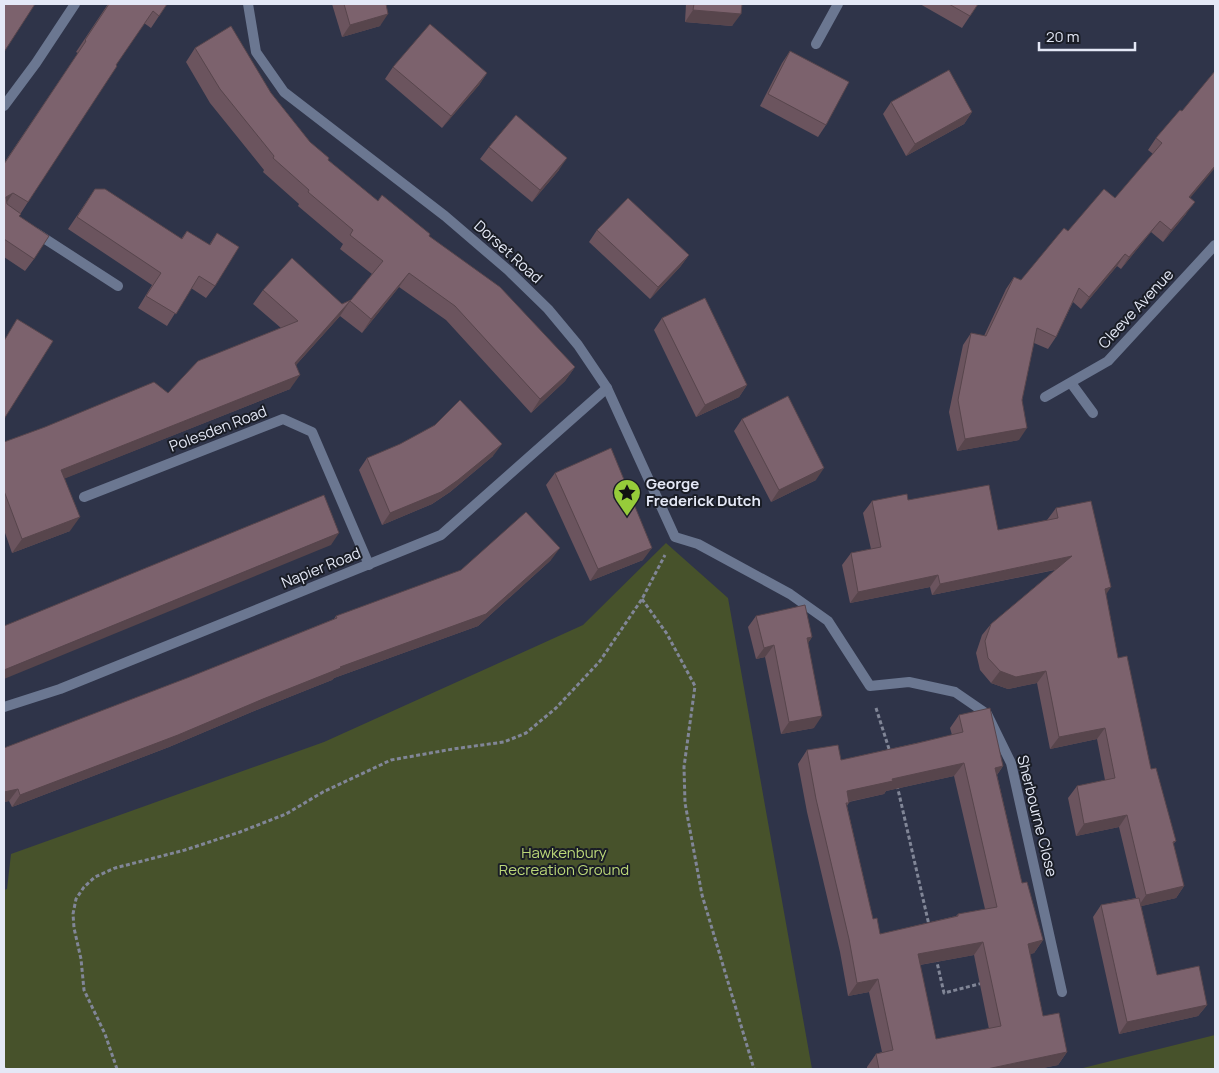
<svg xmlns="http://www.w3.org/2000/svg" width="1219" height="1073" viewBox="0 0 1219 1073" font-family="Manrope,sans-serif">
  <rect width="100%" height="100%" fill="#2f3449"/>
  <g fill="#47522b">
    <path d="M666,543L728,598L812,1069H4V890L7,889L11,854L324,742L583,625Z"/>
    <path d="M1215,1035V1069H1079Z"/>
  </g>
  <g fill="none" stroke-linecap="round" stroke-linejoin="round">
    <g stroke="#818697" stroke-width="3" stroke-dasharray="4 2.5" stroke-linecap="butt">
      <path d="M642,599L667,634L695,686L684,767L685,803L702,895L754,1069"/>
      <path d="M876,708L890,752"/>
      <path d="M897,785L929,925"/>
      <path d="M936,958L944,993L983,983"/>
      <path d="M4,1069H6"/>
      <path d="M117,1069L105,1034L84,990L81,959L74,928L73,914L76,899L84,887L95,877L115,868L185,850L240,832L286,814L323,792L391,760L453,749L504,742L526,733L556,708L600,661L642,599L665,555"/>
    </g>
    <g stroke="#6b7791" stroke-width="10">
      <path d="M36,233L118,286"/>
      <path d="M1071,383L1093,413"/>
    </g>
    <g stroke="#6b7791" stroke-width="10">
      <path d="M248,4L256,52L284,92L445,216L508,270L548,309L578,345L607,388L675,537L698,544L790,594L828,621L870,686L909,682L955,692L987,714L1011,763L1062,992"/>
      <path d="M816,44L838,4"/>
      <path d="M4,106L36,63L75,4"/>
      <path d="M1045,397L1108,361L1215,245"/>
      <path d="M84,497L283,419L312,432L369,565"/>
      <path d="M4,707L60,689L441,535L607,388"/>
    </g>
  </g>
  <g fill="#6b545e" fill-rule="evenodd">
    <path d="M108,4H167L151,28L144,23L116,65L19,216L34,259L25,271L4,257V163L78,53L76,52Z"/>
    <path d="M332,4H386L380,26L342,37Z"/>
    <path d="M686,4H742L732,26L685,22Z"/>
    <path d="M920,4H978L962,28Z"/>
    <path d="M195,48L271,93L310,142L328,160L378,201L429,236L575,367L565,381L531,413L446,320L399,287L362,333L340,316L296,365L290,389L65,478L70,531L12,553L4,530V442L168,393L281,328L253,304L263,290L342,304L351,300L372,274L340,249L343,244L298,206L299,204L263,172L264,170L210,103L186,62Z"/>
    <path d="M790,51L826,125L818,137L760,106L782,63Z"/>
    <path d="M393,67L487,73L479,85L442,128L385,79Z"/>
    <path d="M891,102L972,112L964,124L906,156L883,114Z"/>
    <path d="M1180,110L1190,198L1186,214L1163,242L1151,232L1121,269L1117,266L1081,309L1073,302L1056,337L1048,349L1034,343L1022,400L1019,440L957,451L949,412L963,345L971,333L984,336L1006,289L1014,277L1021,280L1068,231L1115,198L1153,154L1148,150L1156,138Z"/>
    <path d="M489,147L559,170L532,202L480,159Z"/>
    <path d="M95,189L181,239L187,231L209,245L217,233L215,286L206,298L191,288L167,326L138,308L152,285L68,229Z"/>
    <path d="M597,230L689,255L680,267L650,299L589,242Z"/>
    <path d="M662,318L747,385L739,397L696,417L654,330Z"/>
    <path d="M742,419L816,480L771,502L734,431Z"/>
    <path d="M493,456L450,492L432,504L382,525L359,470L367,458Z"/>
    <path d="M555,473L643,560L590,581L546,485Z"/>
    <path d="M908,500L998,530L1047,520L1056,508L1106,594L1118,658L1151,769L1176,841L1173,844L1184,886L1176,898L1141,906L1157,975L1207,1005L1198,1016L1119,1034L1093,917L1101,905L1136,898L1119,827L1076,836L1068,798L1077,786L1105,780L1097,739L1050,749L1037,683L1008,689L991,683L980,670L976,653L982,635L991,624L1055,570L932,595L930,587L850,603L842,565L851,553L871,549L863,513L872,501Z"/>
    <path d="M551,560L478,626L334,678L332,680L254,711L169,747L12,807L9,801L4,802V748L187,678L334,619L336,616Z"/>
    <path d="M756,616L812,637L808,643L814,728L781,734L765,657L756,659L748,627Z"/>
    <path d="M959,715L1003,766L997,775L1022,883L1043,940L1034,953L1030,954L1043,1016L1067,1052L1058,1065L1038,1069H867V1067L876,1054L882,1052L869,992L848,996L840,952L807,812L798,764L807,750L841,760L952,735L950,728ZM954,776L985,909L958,914L956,916L880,934L873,919L847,806L849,802L884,794L886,791ZM974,955L989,1029L936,1039L920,965Z"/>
  </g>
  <g fill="#57454c">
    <path d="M693,10L741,14L732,26L685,22Z"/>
    <path d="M388,14L380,26L342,37L350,25Z"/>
    <path d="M487,73L479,85L442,128L451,116Z"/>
    <path d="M972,112L964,124L906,156L915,144Z"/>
    <path d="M567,158L559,170L532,202L540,190Z"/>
    <path d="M1215,166V168L1181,209L1189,197Z"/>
    <path d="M13,193L5,205L6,197Z"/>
    <path d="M1195,202L1186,214L1163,242L1171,230Z"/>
    <path d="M1160,221L1151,232L1121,269L1129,257Z"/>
    <path d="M1125,254L1117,266L1081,309L1089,297Z"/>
    <path d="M689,255L680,267L650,299L658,287Z"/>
    <path d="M409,273L399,287L362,333L371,319Z"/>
    <path d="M350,301L340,316L285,377L295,363Z"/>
    <path d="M575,367L565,381L531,413L540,399Z"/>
    <path d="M300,375L290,389L51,484L61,470Z"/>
    <path d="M747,385L739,397L696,417L705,405Z"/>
    <path d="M1027,428L1019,440L957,451L965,439Z"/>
    <path d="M502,444L493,456L450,492L432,504L382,525L390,513Z"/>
    <path d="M824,468L816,480L771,502L779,490Z"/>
    <path d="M80,517L70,531L12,553L22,539Z"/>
    <path d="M339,533L331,545L4,679V670Z"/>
    <path d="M560,548L551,560L478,626L334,678L332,680L254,711L169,747L12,807L20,795L340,667Z"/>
    <path d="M652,548L643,560L590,581L598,569Z"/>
    <path d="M1072,556L1063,568L932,595L940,584Z"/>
    <path d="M938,575L930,587L850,603L858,592Z"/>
    <path d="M1111,587L1103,599L1105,589Z"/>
    <path d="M812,637L804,649L807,638Z"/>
    <path d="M774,645L765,657L756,659L764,648Z"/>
    <path d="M1000,671H1046L1037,683L1008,689L991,683Z"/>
    <path d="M822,716L814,728L781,734L789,722Z"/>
    <path d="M1105,728L1097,739L1050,749L1059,737Z"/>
    <path d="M964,763L954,776L886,791L884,794L838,804L847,791L892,779Z"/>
    <path d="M1003,766L994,779L995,768Z"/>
    <path d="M18,789L9,801L4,802V792Z"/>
    <path d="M1127,815L1119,827L1076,836L1084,824Z"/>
    <path d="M1184,886L1176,898L1138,907L1146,895Z"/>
    <path d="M1043,940L1034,953L1019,957L1028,944Z"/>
    <path d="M983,942L974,955L908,967L918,954Z"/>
    <path d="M878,979L869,992L848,996L857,983Z"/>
    <path d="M1207,1005L1198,1016L1119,1034L1127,1022Z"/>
    <path d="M1067,1052L1058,1065L1038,1069H987Z"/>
  </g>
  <g fill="#7c626d" stroke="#57454c" fill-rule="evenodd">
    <path d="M4,4H35L4,52Z"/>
    <path d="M109,4H167L159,16L153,11L116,65L117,66L28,202L13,193L6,197L7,204L21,214L19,216L49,236L34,259L4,239V164L86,41L85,40Z"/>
    <path d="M344,4H386L388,14L350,25Z"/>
    <path d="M694,4H742L741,14L693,10Z"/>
    <path d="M949,4H978L970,16Z"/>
    <path d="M430,24L487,73L451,116L393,67Z"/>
    <path d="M231,26L271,93L310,142L329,158L328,160L378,201L382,195L430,234L429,236L500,287L575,367L540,399L455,306L409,273L371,319L350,301L295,363L300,375L61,470L80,517L22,539L4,491V442L45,427L154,382L168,393L198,361L298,321L263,290L292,258L342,304L351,300L383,261L350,235L353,230L308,192L309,190L273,158L274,156L220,89L195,48Z"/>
    <path d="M790,51L849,82L826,125L768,94Z"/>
    <path d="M949,70L972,112L915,144L891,102Z"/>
    <path d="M1215,71V166L1189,197L1195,202L1171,230L1160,221L1129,257L1125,254L1089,297L1079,288L1056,337L1037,328L1022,400L1027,428L965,439L958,400L971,333L986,336L1014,277L1021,280L1064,228L1068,231L1104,189L1115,198L1162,143L1156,138L1180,110L1182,111Z"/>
    <path d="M516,115L567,158L540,190L489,147Z"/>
    <path d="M95,189H105L182,239L187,231L210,245L217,233L239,247L215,286L199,276L176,314L146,296L161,273L77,217Z"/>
    <path d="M628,198L689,255L658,287L597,230Z"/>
    <path d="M705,298L747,385L705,405L662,318Z"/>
    <path d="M17,319L53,341L4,419V341Z"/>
    <path d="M788,396L824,468L779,490L742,419Z"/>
    <path d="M460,400L502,444L458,480L441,492L390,513L367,458L400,444L435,425Z"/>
    <path d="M611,448L652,548L598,569L555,473Z"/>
    <path d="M989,485L998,530L1058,518L1056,508L1091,501L1111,587L1105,589L1118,658L1127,656L1151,769L1156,768L1176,841L1173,842L1184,886L1146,895L1127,815L1084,824L1077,786L1115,778L1105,728L1059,737L1046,671L1016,677L1000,671L988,658L985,641L991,624L1072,556L940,584L938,575L858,592L851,553L881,547L872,501L907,494L908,500Z"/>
    <path d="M324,495L339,533L4,670V626Z"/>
    <path d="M526,512L560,548L486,614L340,667L341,668L263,699L178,735L20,795L18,789L4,792V748L187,678L337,618L336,616L461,570Z"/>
    <path d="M805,605L812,637L807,638L822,716L789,722L774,645L764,648L756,616Z"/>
    <path d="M990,708L1003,766L995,768L1022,883L1027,882L1043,940L1028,944L1043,1016L1059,1013L1067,1052L987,1069H879L876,1054L893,1050L878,979L857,983L849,939L816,799L807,750L838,745L841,760L918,743L963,732L959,715ZM964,763L997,907L958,914V916L880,934L877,918L873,919L846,803H849L847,791L893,781L892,779ZM983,942L1001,1026L936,1039L918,954Z"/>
    <path d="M1139,898L1157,975L1199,966L1207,1005L1127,1022L1101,905Z"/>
  </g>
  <defs>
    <symbol id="sight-pin" viewBox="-11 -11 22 30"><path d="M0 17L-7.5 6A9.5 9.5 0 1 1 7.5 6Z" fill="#96cc3a" stroke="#1a1d26"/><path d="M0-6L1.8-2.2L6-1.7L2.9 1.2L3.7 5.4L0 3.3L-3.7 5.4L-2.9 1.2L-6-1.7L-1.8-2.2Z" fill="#111"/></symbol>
  </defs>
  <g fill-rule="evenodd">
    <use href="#sight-pin" x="611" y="477" width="32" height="43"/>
  </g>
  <g text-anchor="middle" stroke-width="4" stroke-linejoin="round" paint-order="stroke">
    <g font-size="15" fill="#e4e8f6" stroke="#1a1d26">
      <text transform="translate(508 252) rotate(42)" y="5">Dorset Road</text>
      <text transform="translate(1136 309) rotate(-47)" y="5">Cleeve Avenue</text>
      <text transform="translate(218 429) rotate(-21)" y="5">Polesden Road</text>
      <text transform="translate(321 568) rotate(-22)" y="5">Napier Road</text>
      <text transform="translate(1037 816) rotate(76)" y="5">Sherbourne Close</text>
    </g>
    <g font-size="15" font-weight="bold" fill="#e4e8f6" stroke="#1a1d26" text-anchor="start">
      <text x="646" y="489">George<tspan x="646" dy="17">Frederick Dutch</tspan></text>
    </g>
    <g font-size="15" fill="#bbd778" stroke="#1a1d26">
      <text x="564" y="858">Hawkenbury<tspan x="564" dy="17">Recreation Ground</tspan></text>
    </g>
  </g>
  <rect width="1219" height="1073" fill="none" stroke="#e4e8f6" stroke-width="10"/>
  <path d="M1039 42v8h96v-8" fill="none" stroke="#e4e8f6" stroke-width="2.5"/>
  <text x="1046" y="42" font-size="15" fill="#e4e8f6" stroke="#1a1d26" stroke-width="4" paint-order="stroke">20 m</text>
</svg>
